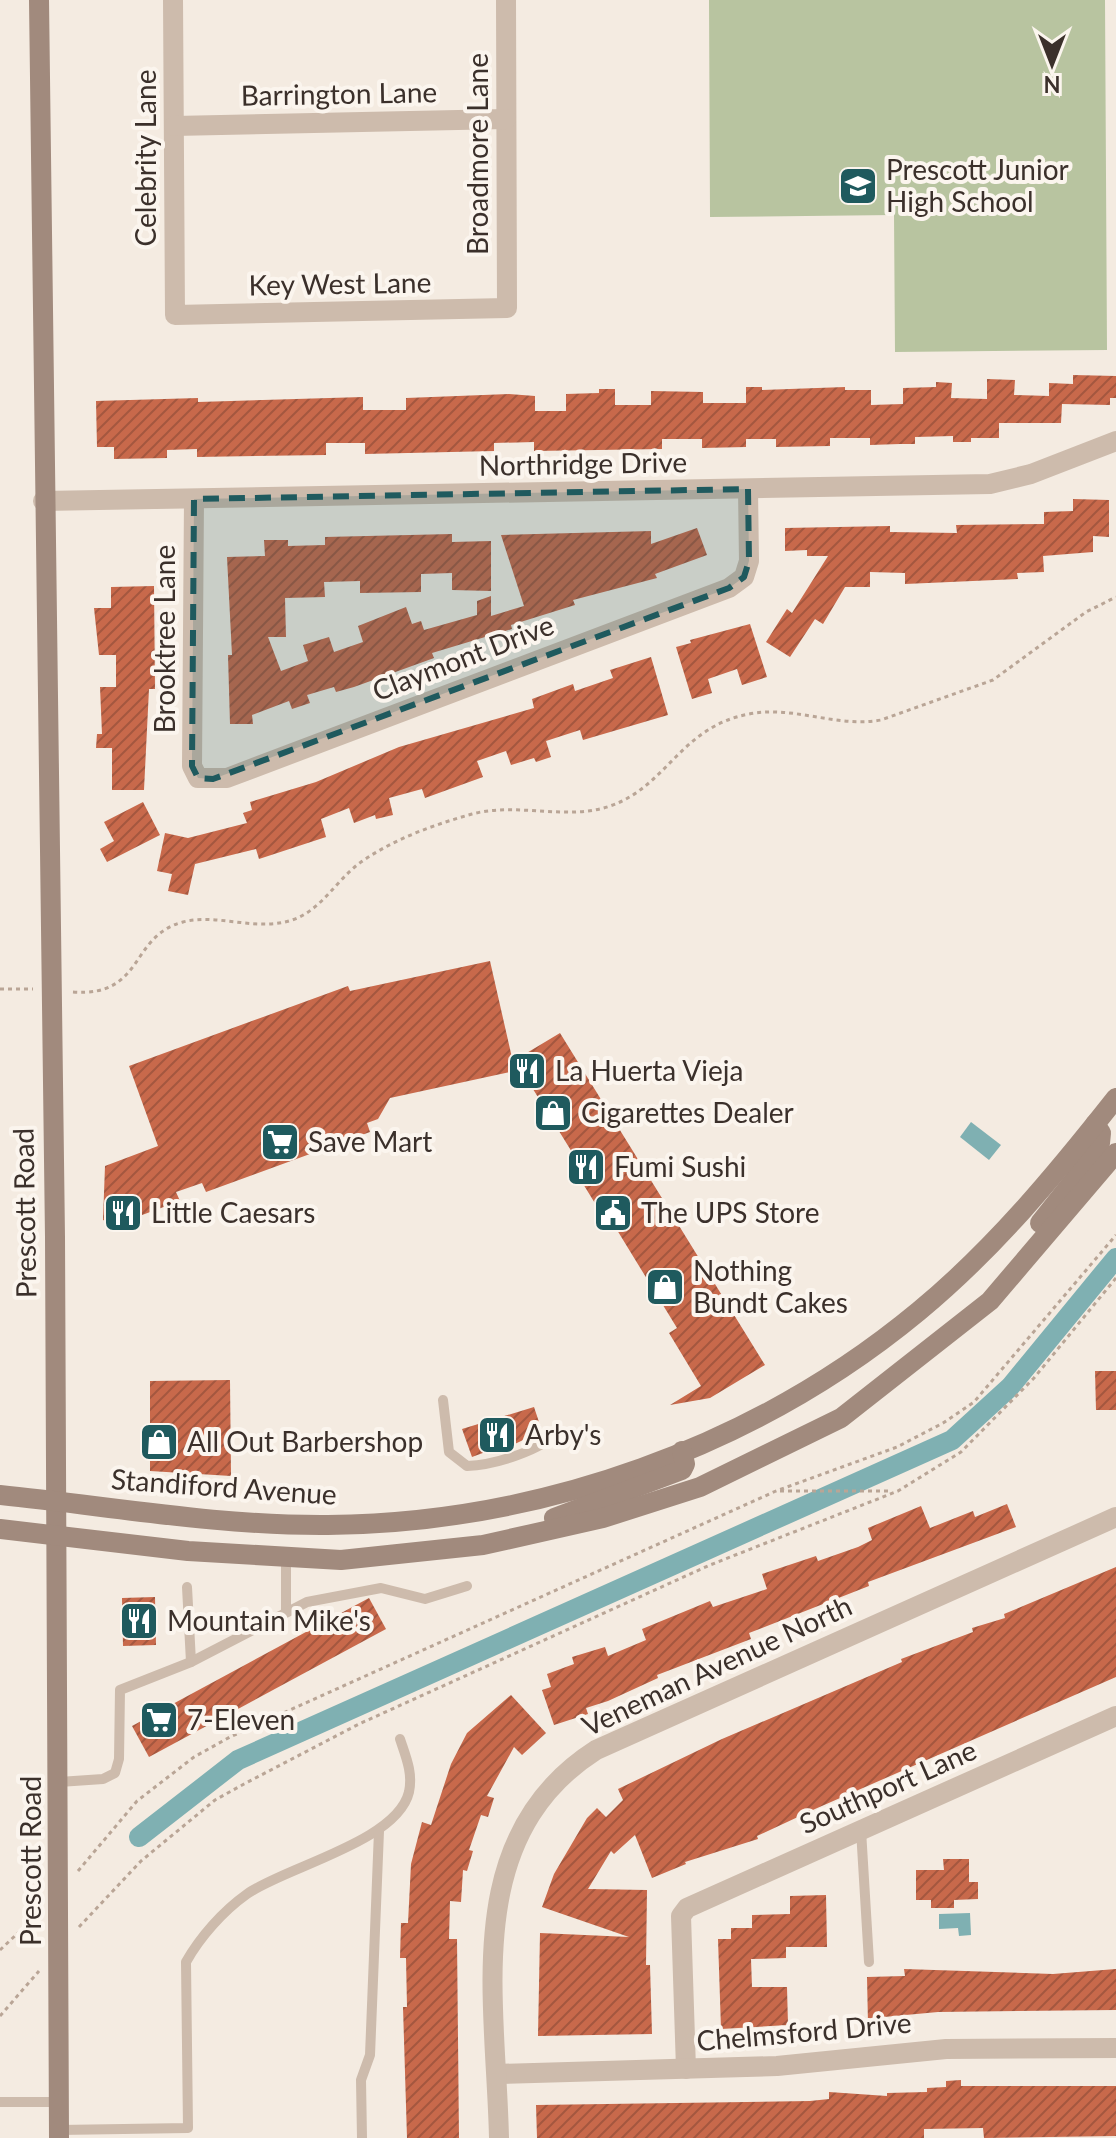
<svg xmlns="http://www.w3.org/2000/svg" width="1116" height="2138" viewBox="0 0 1116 2138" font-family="Lato,sans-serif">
  <defs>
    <pattern id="building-hatch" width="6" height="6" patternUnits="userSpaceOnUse" patternTransform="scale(2)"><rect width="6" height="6" fill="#c8694b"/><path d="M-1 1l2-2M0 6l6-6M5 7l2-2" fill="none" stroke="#a4573f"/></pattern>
  </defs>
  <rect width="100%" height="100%" fill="#f4ebe1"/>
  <path fill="#b8c4a0" d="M709,0H1105L1107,350L895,352L894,215L710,217Z"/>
  <g fill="#7fb0b2">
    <path d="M971,1122L1001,1145L989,1160L960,1137Z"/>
    <path d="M970,1913L971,1935L959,1936L958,1928L939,1929V1914Z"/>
  </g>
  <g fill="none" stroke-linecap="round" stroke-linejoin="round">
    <path stroke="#7fb0b2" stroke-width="20" d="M139,1837L238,1760L952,1440L1010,1387L1116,1258"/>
  </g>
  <g fill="url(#building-hatch)">
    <path d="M1073,375L1116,376V398H1110V405L1062,404L1061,423H999V438H971V442H953V436L915,437V444H900L870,445V438H830V446L776,447V439H746V447L702,448V439H662V449L534,451V442L494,443V451L365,454V443H326V455L197,457V449L167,450V458L114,459V447H97L96,401L198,398V402L363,397V410H406V398L509,394L535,396V411H566V394L599,393V389H615V405H651V391L703,392V403H746V387H762V390L845,387V390H871V405L903,404V388L936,387V382L952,383L951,398L987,399V379L1015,380L1014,395L1049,396V383L1073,384Z"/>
    <path d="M1073,499L1109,500V537L1093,536V552L1043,556L1044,572L1017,573L1018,579L905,584V573L870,572V587H845L823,624L815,619L790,657L766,642L787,609L792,613L828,556H807V550L785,551V528L890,526V532L957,533L956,525L1044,524V512L1073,511Z"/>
    <path d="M697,528L707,555L655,574L657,578L573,600L575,605L511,625L512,629L432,653L434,658L354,687L336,692L334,687L307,695L310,703L292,709L289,701L252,715L253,724H230L228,655H232L227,557L265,556L264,540H288V546L325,545V537L452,534V542L491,541V591L452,590V573L421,574V592L360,593V581L324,582L325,597L285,598L286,637H268L281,671L308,661L303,645L329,637L334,652L363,642L358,626L406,607L412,624L421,621L424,630L477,615V601L491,596V616L524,606L501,535L651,531V544Z"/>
    <path d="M154,586L155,689H149L144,790H112V748H96L97,734H102L100,687H116V655H99L94,608H111V587Z"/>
    <path d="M750,624L767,677L742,685L737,669L708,679L712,693L692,699L676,647L691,643L690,640Z"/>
    <path d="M651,657L668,715L583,740L580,730L546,741L551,757L536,762L534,758L511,765L506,751L477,761L483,777L425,798L422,789L389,798L393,815L376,819L375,815L354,823L349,808L321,819L326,837L259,859L256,849L195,864L188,895L168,891L172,874L157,871L165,833L188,838L247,823L243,813L252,810L250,802L316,782L399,747L534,708L532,699L573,684L575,691L613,678L610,670Z"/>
    <path d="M143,802L160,835L107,862L100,849L114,841L104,822Z"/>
    <path d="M490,961L515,1071L390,1098L378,1119L367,1123L370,1132L206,1192L202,1183L176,1192L180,1201L115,1225L103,1220L105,1166L158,1146L129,1066L348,986L350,991Z"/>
    <path d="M560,1033L765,1365L710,1398L670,1405L701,1386L669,1333L677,1328L617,1230L612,1231L569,1161L575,1157L515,1060Z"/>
    <path d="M1095,1371H1116V1410H1096Z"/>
    <path d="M230,1380L231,1476L150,1471V1381Z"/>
    <path d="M534,1407L542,1431L500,1451L499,1447L472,1457L462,1429Z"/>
    <path d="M1007,1504L1016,1527L868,1582L869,1586L749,1633L751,1639L657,1675L658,1678L608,1701L586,1708L588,1714L554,1725L542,1690L551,1687L547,1674L574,1664L572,1657L605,1647L608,1656L646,1640L642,1629L710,1601L713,1607L767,1589L762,1574L816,1556L818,1561L858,1547L872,1540L868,1528L921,1506L930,1528L973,1511L975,1517Z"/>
    <path d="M1116,1567V1677L815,1809L757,1836L758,1839L685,1862L686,1864L652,1878L635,1835L614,1854L611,1851L588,1889L647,1890L646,1965H650L652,2034L538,2036L540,1933L629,1937L542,1907L554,1874L587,1818L597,1808L606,1817L623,1800L618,1789L722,1739L902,1662L901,1659L973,1632L972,1628L1005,1618L1004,1614Z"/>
    <path d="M155,1597L156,1645L123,1646L122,1598Z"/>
    <path d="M369,1598L386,1629L149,1757L132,1726Z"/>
    <path d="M511,1695L546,1733L522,1755L514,1747L487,1796L494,1798L488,1817L481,1815L469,1850L473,1851L467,1871L463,1870L461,1902L450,1901L449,1939H457L459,2138H407L403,2007H407L406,1958H400L401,1923H408L411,1864L422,1822L431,1825L451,1764L467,1733Z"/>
    <path d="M943,1859H969V1882H978V1899L954,1900V1908H931V1900H916V1870H944Z"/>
    <path d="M826,1895L827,1947H786V1958L751,1959L752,1987H787L788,2025L721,2029L718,1939H731V1928H752V1915L790,1914V1896Z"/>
    <path d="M904,1969L1053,1974L1116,1969V2010L938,2012L884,2017V2024H868L867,1977L905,1976Z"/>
    <path d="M961,2080V2086H1116V2136L984,2138L983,2128L924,2129V2138H537L536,2105L810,2101L829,2099V2092L887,2096V2093L927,2092V2088L946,2087V2081Z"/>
  </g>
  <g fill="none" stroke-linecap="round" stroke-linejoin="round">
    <g stroke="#b9a596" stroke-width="3" stroke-dasharray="4 4" stroke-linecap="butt">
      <path d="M0,989H33"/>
      <path d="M73,992C145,997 129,936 183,922C218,913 256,932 292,920C322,910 336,880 361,862C394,839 433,825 472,814C517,802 567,821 610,806C668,786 680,727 749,714C793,705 836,728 881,720L993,680L1086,612L1116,597"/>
      <path d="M780,1491H892"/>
      <path d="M78,1871L137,1801L194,1757L230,1737L776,1491L897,1447L943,1423L974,1402L1116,1235"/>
      <path d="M79,1927L141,1861L215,1800L244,1784L359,1724L710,1565L898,1491L961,1452L1034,1378L1116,1278"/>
      <path d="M0,1950L38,1914"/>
      <path d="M0,2016L39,1971"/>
    </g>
    <g stroke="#cdbbac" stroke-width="10">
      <path d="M443,1400L449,1452L467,1466C493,1465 542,1451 558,1431"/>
      <path d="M187,1587L191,1662"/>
      <path d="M286,1610V1558"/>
      <path d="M59,1782L103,1779L115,1773L119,1759L120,1690L191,1662L307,1602L381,1588L425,1599L467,1586"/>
      <path d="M861,1830L869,1962"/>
      <path d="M0,2102H59"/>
      <path d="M59,2130L188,2128L186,1962C200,1937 223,1911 247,1894C285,1867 397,1842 409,1792C413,1773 406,1757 400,1739"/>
      <path d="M362,2138L361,2080L370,2055L379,1831"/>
    </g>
    <g stroke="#cdbbac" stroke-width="20">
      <path d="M173,0L175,315L507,308L506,0"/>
      <path d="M174,126L506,119"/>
      <path d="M194,499L192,766L198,778H227L729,588L744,577L749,561L748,489"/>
      <path d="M43,501L990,484L1031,474L1116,441"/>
      <path d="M686,2069L681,1916L687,1908L1116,1716"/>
      <path d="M497,2074L777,2066L946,2049L1116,2048"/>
      <path d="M499,2138C496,1999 460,1837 596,1750L1116,1517"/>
    </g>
    <g stroke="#a18a7d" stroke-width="20">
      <path d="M39,0L55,1237L59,2138"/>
      <path d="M1040,1223L1091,1159L1100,1143L1101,1133L1095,1124"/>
      <path d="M0,1495C109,1506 218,1526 328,1525C540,1523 755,1447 919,1311C994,1249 1056,1174 1116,1098"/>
      <path d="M554,1518L682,1470L685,1464L682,1451"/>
      <path d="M0,1529L188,1551L341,1560L483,1545L603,1518L700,1487L841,1418L990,1301L1116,1153"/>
    </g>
  </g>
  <path fill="#1f5a5e" fill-opacity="0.2" stroke="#1f5a5e" stroke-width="6" stroke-dasharray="16 10" stroke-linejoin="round" d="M748,489L749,561L744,577L729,588L213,779L198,778L192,766L194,499Z"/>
  <defs>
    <symbol id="school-square" viewBox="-11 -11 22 22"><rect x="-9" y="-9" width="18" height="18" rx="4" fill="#1f5a5e" stroke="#fbf5ee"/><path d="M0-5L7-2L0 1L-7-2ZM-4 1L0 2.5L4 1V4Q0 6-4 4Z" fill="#fff"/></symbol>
    <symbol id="restaurant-square" viewBox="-11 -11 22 22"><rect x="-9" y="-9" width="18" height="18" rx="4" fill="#1f5a5e" stroke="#fbf5ee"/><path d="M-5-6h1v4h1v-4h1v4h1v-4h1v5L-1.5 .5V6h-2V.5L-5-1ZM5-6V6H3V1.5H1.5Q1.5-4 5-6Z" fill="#fff"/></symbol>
    <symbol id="shop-square" viewBox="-11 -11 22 22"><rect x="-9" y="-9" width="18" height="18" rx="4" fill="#1f5a5e" stroke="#fbf5ee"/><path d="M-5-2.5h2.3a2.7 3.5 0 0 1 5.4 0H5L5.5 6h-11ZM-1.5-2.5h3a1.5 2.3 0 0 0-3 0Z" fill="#fff"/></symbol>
    <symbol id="supermarket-square" viewBox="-11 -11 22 22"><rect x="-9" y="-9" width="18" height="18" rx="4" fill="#1f5a5e" stroke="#fbf5ee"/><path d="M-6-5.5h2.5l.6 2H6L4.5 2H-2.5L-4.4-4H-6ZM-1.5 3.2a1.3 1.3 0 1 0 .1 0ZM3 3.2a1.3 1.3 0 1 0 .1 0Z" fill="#fff"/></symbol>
    <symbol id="civic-square" viewBox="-11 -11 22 22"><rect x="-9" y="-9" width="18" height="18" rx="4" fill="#1f5a5e" stroke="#fbf5ee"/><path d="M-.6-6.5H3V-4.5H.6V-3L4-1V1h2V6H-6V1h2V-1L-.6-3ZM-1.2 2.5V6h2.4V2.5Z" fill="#fff"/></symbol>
  </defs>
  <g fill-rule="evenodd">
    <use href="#school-square" x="836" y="164" width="44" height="44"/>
    <use href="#restaurant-square" x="505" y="1049" width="44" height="44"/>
    <use href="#shop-square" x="531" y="1091" width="44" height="44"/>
    <use href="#supermarket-square" x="258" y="1120" width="44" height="44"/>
    <use href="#restaurant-square" x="564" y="1145" width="44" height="44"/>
    <use href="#restaurant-square" x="101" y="1191" width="44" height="44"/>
    <use href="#civic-square" x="591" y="1191" width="44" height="44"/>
    <use href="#shop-square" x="643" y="1265" width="44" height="44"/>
    <use href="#restaurant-square" x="475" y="1413" width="44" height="44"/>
    <use href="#shop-square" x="137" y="1420" width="44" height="44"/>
    <use href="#restaurant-square" x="117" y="1599" width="44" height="44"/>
    <use href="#supermarket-square" x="137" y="1698" width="44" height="44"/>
  </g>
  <g text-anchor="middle" stroke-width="8" stroke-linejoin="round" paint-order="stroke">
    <g font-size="28" fill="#3b302b" stroke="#fbf5ee">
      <text transform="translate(339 94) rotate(-1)" y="10">Barrington Lane</text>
      <text transform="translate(478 154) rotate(-90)" y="10">Broadmore Lane</text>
      <text transform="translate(146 158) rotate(-90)" y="10">Celebrity Lane</text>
      <text transform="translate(340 284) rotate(-1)" y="10">Key West Lane</text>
      <text transform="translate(583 464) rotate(-1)" y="10">Northridge Drive</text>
      <text transform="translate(165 639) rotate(-90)" y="10">Brooktree Lane</text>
      <text transform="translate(463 658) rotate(-21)" y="10">Claymont Drive</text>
      <text transform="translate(25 1213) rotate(-91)" y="10">Prescott Road</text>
      <text transform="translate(224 1487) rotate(4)" y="10">Standiford Avenue</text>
      <text transform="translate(717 1666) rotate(-25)" y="10">Veneman Avenue North</text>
      <text transform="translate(888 1787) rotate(-24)" y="10">Southport Lane</text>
      <text transform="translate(31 1861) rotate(-90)" y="10">Prescott Road</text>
      <text transform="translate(804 2032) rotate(-5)" y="10">Chelmsford Drive</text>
    </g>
    <g font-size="28" fill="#3b302b" stroke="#fbf5ee" text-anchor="start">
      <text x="886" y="180">Prescott Junior<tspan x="886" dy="32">High School</tspan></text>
      <text x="555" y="1081">La Huerta Vieja</text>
      <text x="581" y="1123">Cigarettes Dealer</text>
      <text x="308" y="1152">Save Mart</text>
      <text x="614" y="1177">Fumi Sushi</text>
      <text x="151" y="1223">Little Caesars</text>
      <text x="641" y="1223">The UPS Store</text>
      <text x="693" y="1281">Nothing<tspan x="693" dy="32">Bundt Cakes</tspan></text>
      <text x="525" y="1445">Arby's</text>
      <text x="187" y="1452">All Out Barbershop</text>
      <text x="167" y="1631">Mountain Mike's</text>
      <text x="187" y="1730">7-Eleven</text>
    </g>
  </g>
  <g transform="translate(1052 64) rotate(180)" stroke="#fbf5ee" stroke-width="6" paint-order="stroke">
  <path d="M0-6L14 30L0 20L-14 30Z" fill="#3b302b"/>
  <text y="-12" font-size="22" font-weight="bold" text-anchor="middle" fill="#3b302b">N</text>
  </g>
</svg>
